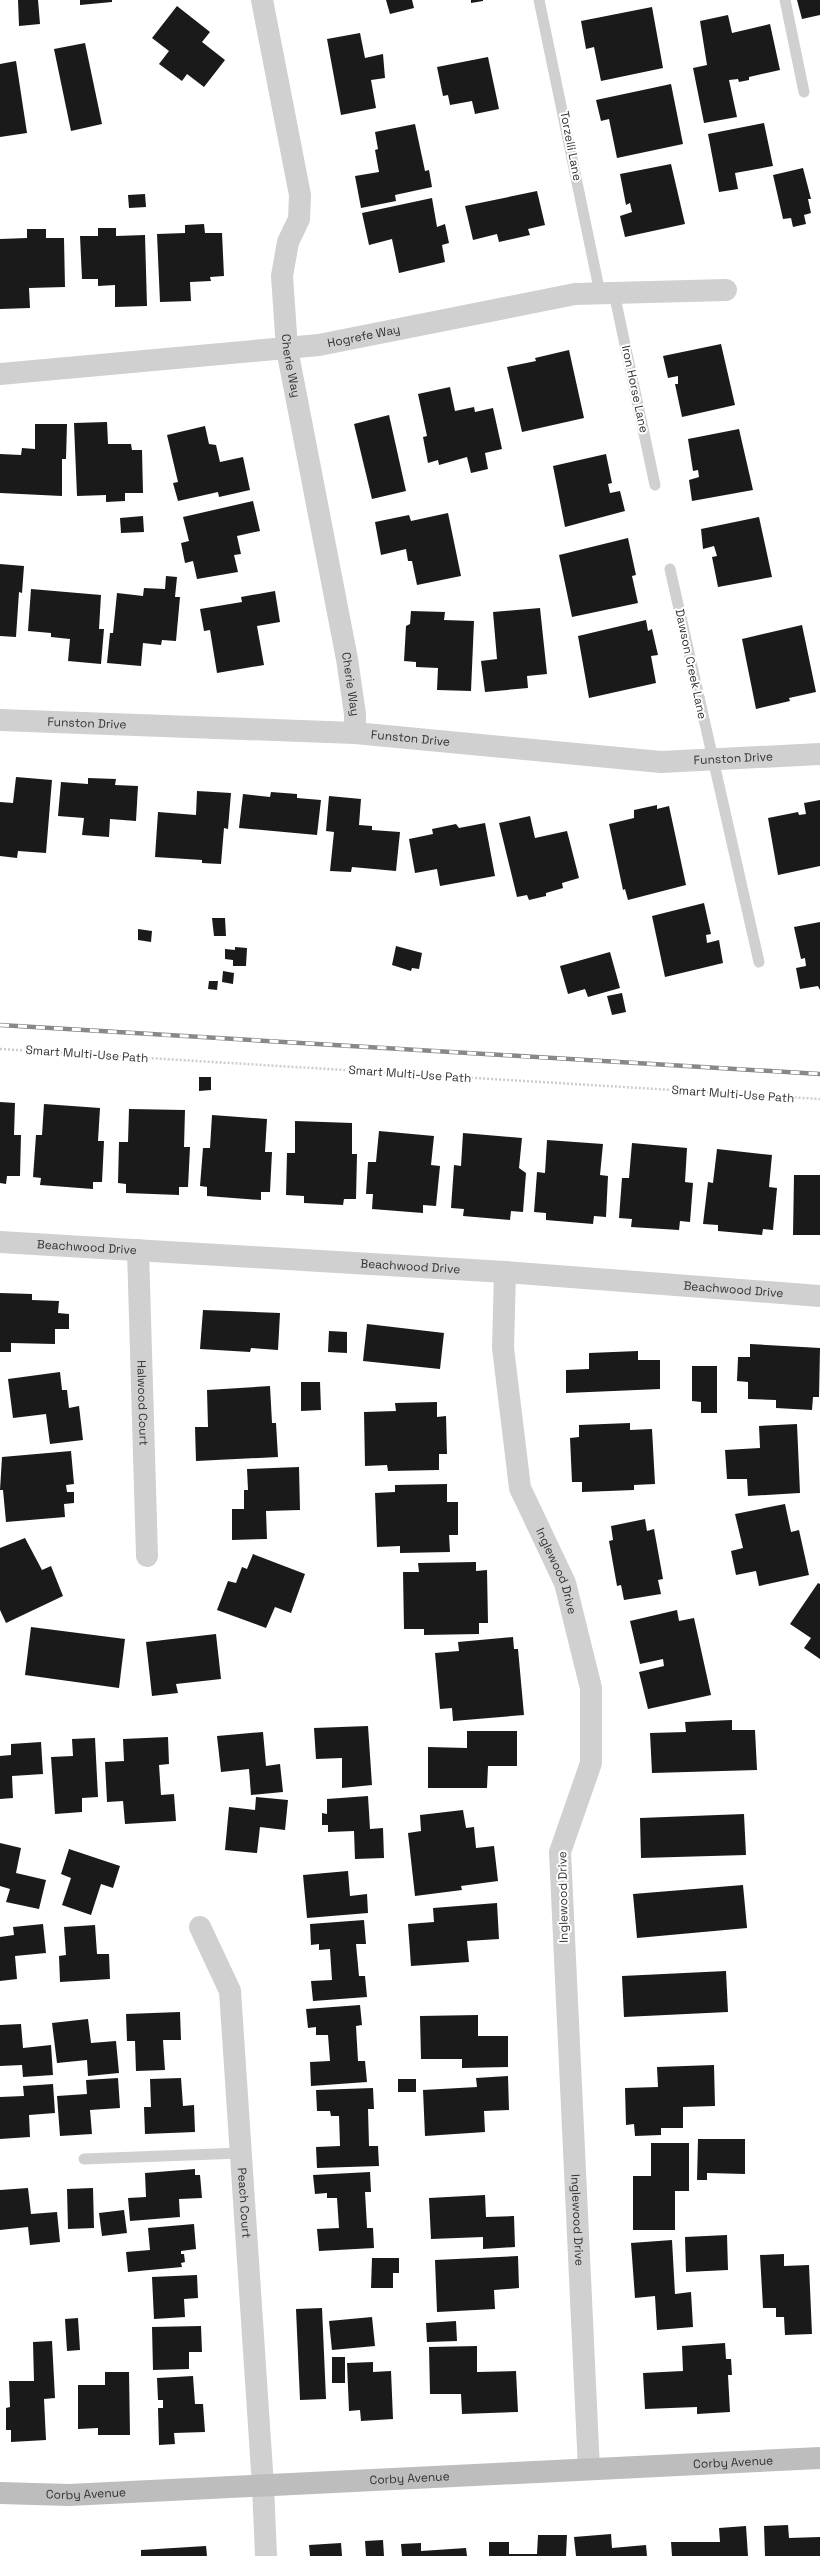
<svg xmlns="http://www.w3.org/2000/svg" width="820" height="2556" viewBox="0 0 820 2556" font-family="'Space Grotesk',sans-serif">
  <rect width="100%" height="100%" fill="#fff"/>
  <g fill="#1a1a1a">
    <path d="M18,0H38L40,24L19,26Z"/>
    <path d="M80,0H112V2L80,5Z"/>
    <path d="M386,0H412L414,8L390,14Z"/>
    <path d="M471,0H483V1L471,3Z"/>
    <path d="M797,0H820V15L802,19Z"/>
    <path d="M177,6L210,32L202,42L225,60L204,87L187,74L182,81L159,64L169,51L152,38Z"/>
    <path d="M652,7L663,68L601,81L594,47L586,49L581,21Z"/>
    <path d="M728,15L732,33L770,24L780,70L749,77V80L739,82L738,79L729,80L737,117L704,123L693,68L707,65L700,21Z"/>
    <path d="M360,33L365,58L383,54L385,78L371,80L376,108L341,115L327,39Z"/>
    <path d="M85,43L102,124L71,131L54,49Z"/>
    <path d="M488,57L499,109L475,114L472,101L450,105L448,95L443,96L437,67Z"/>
    <path d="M16,61L27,133L0,137V64Z"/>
    <path d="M671,84L683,144L617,158L609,119L601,121L596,100Z"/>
    <path d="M764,123L773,166L735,173L738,189L719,192L708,134Z"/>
    <path d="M415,124L425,171L429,170L432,187L395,195L396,201L361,208L355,176L379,172L375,150L378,149L375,132Z"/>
    <path d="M671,164L685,224L625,237L620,216L632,212L630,203L626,205L620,174Z"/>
    <path d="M803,168L811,199H808L811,213L804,215L806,224L793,227L791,218L783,219L773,175Z"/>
    <path d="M537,191L545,225L528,229L530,235L499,242L497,234L473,240L465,206Z"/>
    <path d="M145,194L146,207L129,208L128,195Z"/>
    <path d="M432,198L437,227L445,224L449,243L442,245L445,262L399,273L392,239L369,245L362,213Z"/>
    <path d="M204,224L205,233H222L224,276L210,277L211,281L190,282L191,301L160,302L157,234L185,233V225Z"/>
    <path d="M98,228H116V236L145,235L147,306L115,307V285L98,286V279H82L80,236H98Z"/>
    <path d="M27,229H46V238H64L65,287L29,288L30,308L0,309V239L27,238Z"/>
    <path d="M721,344L735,405L682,417L675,384H678V376L668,378L663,356Z"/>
    <path d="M569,350L584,418L522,432L507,367L536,361L535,358Z"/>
    <path d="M450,387L455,411L474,407L475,412L493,408L502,449L485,453L488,469L471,473L467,457L439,465L438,460L428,463L423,437L427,436L418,394Z"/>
    <path d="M389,415L406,491L372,499L354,424Z"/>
    <path d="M107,422L108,444H131L132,450H142L143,493H125V501L106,502V495L77,496L74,423Z"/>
    <path d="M35,424H67L66,459H62V496L0,493V454L21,455L22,448L35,449Z"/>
    <path d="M205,426L209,444L216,445L220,462L243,457L250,490L219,497L218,492L178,501L173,483L178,482L167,435Z"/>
    <path d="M739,429L753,490L692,501L689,480L699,477L698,470L693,471L688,439Z"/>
    <path d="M606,454L612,483L608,484L610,493L620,491L625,511L565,527L553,466Z"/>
    <path d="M253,501L260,531L237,536L241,554L234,555L238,572L197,579L193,561L185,563L181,543L189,541L183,517Z"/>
    <path d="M448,513L461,576L417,585L412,561H408L406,549L381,555L375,522L409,515L411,521Z"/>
    <path d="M143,516L144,532L121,533L120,518Z"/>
    <path d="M759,517L772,577L718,587L712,557L717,556L714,546L703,549L701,529Z"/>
    <path d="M628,538L636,575L632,576L638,603L572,617L559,555Z"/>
    <path d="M0,564L24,566L22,593L19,592L16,637L0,636Z"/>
    <path d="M166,576L177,577L175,597H180L176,641L162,640L161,645L143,643L141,666L107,663L110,633H113L117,593L143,596L144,588L165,589Z"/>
    <path d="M31,589L101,595L99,629H104L101,664L68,661L70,639L51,637V633L28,631Z"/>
    <path d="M275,591L280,622L257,626L264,665L217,673L210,630L204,631L200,609L242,602L241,597Z"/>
    <path d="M540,608L547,674L527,676L528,688L485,692L481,661L497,659L493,612Z"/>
    <path d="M411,611L445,612L444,620L474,621L471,691L437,690L438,668L416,667V662L404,661L406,626L410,624Z"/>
    <path d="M646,620L648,631L652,629L658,655L651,656L656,683L589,698L578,636Z"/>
    <path d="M802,625L816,692L789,698L790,701L756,709L742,639Z"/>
    <path d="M16,777L52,780L46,853L18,851L17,858L0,856V802L13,803Z"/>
    <path d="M88,778L116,779L115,785L138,786L136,821L110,819L109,837L82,835L84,818L58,816L61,782L88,784Z"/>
    <path d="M197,791L231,793L228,829L224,828L221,864L202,863V860L155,857L158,812L196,815Z"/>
    <path d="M271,792L297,794V798L321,800L317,835L239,828L243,794L270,797Z"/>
    <path d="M329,796L361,799L359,825L372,826V830L400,832L396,871L352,867L351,872L330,871L334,832L326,831Z"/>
    <path d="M820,800V866L778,875L768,818L798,812L799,815L806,814L804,803Z"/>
    <path d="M657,805V809L669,806L686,885L628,900L625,889L623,890L609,824L634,818V810Z"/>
    <path d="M530,816L535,838L567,831L579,878L562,883L563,888L546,893V896L529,900L527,895L517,897L499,823Z"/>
    <path d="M485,823L495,876L440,886L437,869L415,873L409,839L433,834L432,829L456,824L459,828Z"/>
    <path d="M704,903L711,934L706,935L707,943L719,940L723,963L665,977L652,916Z"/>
    <path d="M212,918H225L226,936H214Z"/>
    <path d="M820,922V990L818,986L800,989L796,968L806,966L805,958L801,959L794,927Z"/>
    <path d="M138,929L152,931L151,942L138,940Z"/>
    <path d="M396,946L422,953L419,969L412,968L411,971L392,965Z"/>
    <path d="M235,947L247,948L246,966H233V960L225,959V949L235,950Z"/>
    <path d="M610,952L620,988L588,997L585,989L568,994L560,966Z"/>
    <path d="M223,971L234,973L233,984L222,982Z"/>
    <path d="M209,981H218L217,990L208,989Z"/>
    <path d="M622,993L626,1012L612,1015L607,996Z"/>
    <path d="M199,1077H211V1090L199,1091Z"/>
    <path d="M0,1102L15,1103L14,1135H21L20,1176H7L6,1184L0,1183Z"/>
    <path d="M44,1104L100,1108L98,1141H104L102,1182H93V1189L40,1185L41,1178L33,1177L36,1135H42Z"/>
    <path d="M129,1109L185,1110L184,1147H190L188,1187H179V1195L126,1193V1184L118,1183L119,1142H128Z"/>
    <path d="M212,1115L267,1119L265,1152H272L270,1192H261V1200L207,1196V1187L200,1186L203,1148H210Z"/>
    <path d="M295,1121L352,1123V1154H357L356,1199H344L343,1205L304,1203V1196L286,1195L287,1153H295Z"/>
    <path d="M379,1131L434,1136L431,1165L440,1166L436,1206L423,1205V1213L372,1209L373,1194H366L368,1162H376Z"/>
    <path d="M463,1133L522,1138L519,1168L526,1173L523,1212L511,1211L510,1220L463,1216L464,1209L451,1208L454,1165L461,1166Z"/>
    <path d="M547,1140L603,1144L600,1175L608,1176L606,1217L594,1216L593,1224L546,1220V1213L534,1212L537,1172L545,1173Z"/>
    <path d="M632,1143L687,1148L685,1182L693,1183L690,1222L680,1221L679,1230L631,1227L632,1219L619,1218L622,1178H629Z"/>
    <path d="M717,1149L772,1155L769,1187L777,1188L773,1230L763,1229L762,1235L718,1231V1225L703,1224L708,1182L713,1183Z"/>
    <path d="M794,1175H820V1235H793Z"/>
    <path d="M0,1293L32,1294V1300L59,1301L58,1313L69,1314V1329H55V1344L11,1343V1352H0Z"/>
    <path d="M203,1310L280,1313L278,1350L251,1348L250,1352L200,1349Z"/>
    <path d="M367,1324L444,1333L440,1369L363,1361Z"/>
    <path d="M329,1331L347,1332V1353L328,1352Z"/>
    <path d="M750,1344L820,1348L819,1397H813L812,1410L776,1408V1400L748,1399V1382L737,1381L738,1357H750Z"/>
    <path d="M638,1351V1360H660V1389L566,1393V1370L589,1369V1353Z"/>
    <path d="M692,1366H717V1413H701V1402L692,1401Z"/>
    <path d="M60,1372L62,1390H67L69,1408L79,1406L83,1440L50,1444L46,1414L13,1418L8,1379Z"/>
    <path d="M301,1382H320L321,1410L301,1411Z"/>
    <path d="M270,1386L272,1423H276L278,1457L196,1461L195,1427H208L207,1390Z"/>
    <path d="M437,1402V1417L446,1416L447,1454H439V1470L388,1471L387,1465L365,1466L364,1412L396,1411L395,1403Z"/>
    <path d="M630,1423V1430L652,1429L655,1484L634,1485V1490L582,1492V1482H572L570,1438L579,1437V1425Z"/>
    <path d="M797,1424L800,1493L748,1496L747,1479H727L725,1450L760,1448L759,1426Z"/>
    <path d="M71,1451L74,1484L66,1485L67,1492H74V1503L64,1504L65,1517L6,1522L3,1490H0L2,1457Z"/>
    <path d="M299,1467L300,1510L266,1511L267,1539L232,1540V1509H244V1490H248L247,1469Z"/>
    <path d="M447,1484V1502H458V1535H449L450,1552L400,1553V1546L377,1547L375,1493L395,1492V1485Z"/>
    <path d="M785,1504L791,1532L799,1530L809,1575L759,1586L756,1571L736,1575L731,1551L743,1548L735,1514Z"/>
    <path d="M645,1519L647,1531L654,1529L663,1579L658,1580L661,1594L624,1600L621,1585L617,1586L609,1541L613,1540L611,1526Z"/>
    <path d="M25,1538L42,1570L51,1566L63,1596L6,1623L0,1610V1548Z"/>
    <path d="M253,1554L305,1574L291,1613L275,1607L266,1628L217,1610L228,1581L236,1583L242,1567L247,1569Z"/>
    <path d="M476,1562V1571L487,1570L488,1623H479V1634L424,1635V1629H404L403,1572H419L418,1563Z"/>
    <path d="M818,1583L820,1584V1659L804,1648L811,1638L790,1624Z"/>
    <path d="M677,1610L679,1621L694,1618L711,1695L648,1709L639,1672L664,1666L663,1659L640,1664L630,1621Z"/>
    <path d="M31,1627L125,1639L119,1688L25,1675Z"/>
    <path d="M216,1634L221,1679L176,1684L178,1693L152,1696L146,1642Z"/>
    <path d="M513,1637L514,1649H518L524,1715L453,1721L452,1708L440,1709L435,1653L459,1651L458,1642Z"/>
    <path d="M732,1720V1730H755L757,1770L652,1773L650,1733L686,1732L685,1722Z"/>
    <path d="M368,1726L372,1785L342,1788V1758L316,1759L314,1728Z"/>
    <path d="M467,1731H517V1766H488L487,1788H428V1747L467,1748Z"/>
    <path d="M263,1732L266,1766L280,1764L283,1792L251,1795L249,1769L221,1772L217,1736Z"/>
    <path d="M168,1737L169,1764L159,1765L161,1795L174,1794L176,1821L125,1824L123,1801L107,1802L105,1762L124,1761L123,1739Z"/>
    <path d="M95,1738L98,1797L82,1798V1812L55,1814L51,1757L73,1756L72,1739Z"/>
    <path d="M41,1742L43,1774L12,1776L13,1798L0,1799V1756L11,1755V1744Z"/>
    <path d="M368,1796L370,1829L383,1828L384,1858L355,1859L354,1831L328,1832V1825H322V1813L327,1814V1799Z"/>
    <path d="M256,1797L288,1800L285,1830L260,1827L257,1853L225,1850L229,1807L255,1810Z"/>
    <path d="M463,1810L466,1828L474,1827L476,1848L494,1846L498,1881L461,1886L462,1890L415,1896L408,1833L421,1831L420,1815Z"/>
    <path d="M744,1814L746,1855L641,1858L640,1818Z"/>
    <path d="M0,1843L21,1848L16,1873L46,1880L39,1909L6,1902L10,1889L0,1886Z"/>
    <path d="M69,1849L120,1866L113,1888L101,1884L91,1915L62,1905L71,1878L61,1874Z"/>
    <path d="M348,1871L350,1896L367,1894L368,1913L307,1918L303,1875Z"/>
    <path d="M743,1885L747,1928L637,1938L633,1894Z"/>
    <path d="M497,1903L499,1939L467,1941L469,1962L411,1966L408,1924L434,1922L433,1908Z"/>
    <path d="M364,1920L366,1944H356L359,1976H365L367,1997L313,2001L311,1981L332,1980L330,1949L319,1950V1944L311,1945L310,1924Z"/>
    <path d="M43,1924L46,1953L15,1956L17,1979L0,1981V1937L14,1935L13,1927Z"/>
    <path d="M95,1925L97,1954H109L110,1979L60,1982L59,1956L66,1955L64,1927Z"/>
    <path d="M726,1971L728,2012L624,2017L622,1976Z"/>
    <path d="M360,2005L362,2025L356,2026L358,2061H365L367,2082L311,2086L310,2062L330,2061L328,2035H316V2027L308,2028L306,2009Z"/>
    <path d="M180,2012L181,2040H163L165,2070L136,2071L135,2041H127L126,2014Z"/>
    <path d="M478,2015V2036H508V2067L462,2068V2059H421L420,2016Z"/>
    <path d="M88,2019L91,2043L116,2041L119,2073L88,2076L87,2060L57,2063L52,2023Z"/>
    <path d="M21,2024L23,2048L51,2045L53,2075L23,2077L22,2065L0,2066V2025Z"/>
    <path d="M714,2065L715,2106L683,2107V2128H661V2135L635,2136L634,2124L626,2125L625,2088L658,2087L657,2067Z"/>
    <path d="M508,2076L509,2110L484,2111L485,2132L425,2136L423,2090L477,2087L476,2078Z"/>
    <path d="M118,2078L120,2108L90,2110L92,2134L60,2136L57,2096L87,2094L86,2080Z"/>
    <path d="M181,2078L183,2106L194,2105L195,2132L145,2134L144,2107H151L150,2079Z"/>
    <rect x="398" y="2079" width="18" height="13"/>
    <path d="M53,2084L55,2113L29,2115L30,2137L0,2139V2097L24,2096L23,2086Z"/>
    <path d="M373,2088L374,2109H368L369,2146H378L379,2166L317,2168L316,2147L340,2146L339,2116H331L330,2111H317L316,2090Z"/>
    <path d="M698,2139H745V2174L707,2173V2180H697Z"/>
    <path d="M651,2143H689V2191H675V2230H633V2176H651Z"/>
    <path d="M195,2169V2175H200L202,2198L179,2199L180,2217L130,2221L128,2198L146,2197L145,2173Z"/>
    <path d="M370,2172L371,2192H365L367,2228H373L374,2248L319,2251L317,2229L339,2228L337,2198H327V2193L315,2194L313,2175Z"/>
    <path d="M28,2188L31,2214L57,2212L60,2242L30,2245L28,2227L0,2230V2190Z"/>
    <path d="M93,2188L94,2228L68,2229L67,2189Z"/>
    <path d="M485,2195L486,2217L514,2216L515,2247L483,2249V2237L431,2239L429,2198Z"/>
    <path d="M124,2210L127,2233L102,2236L99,2213Z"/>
    <path d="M194,2224L196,2249L181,2251V2254H184L185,2262L181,2263L182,2267L128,2272L126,2252L150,2250L148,2228Z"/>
    <path d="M727,2235L728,2270L686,2272L685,2237Z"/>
    <path d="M672,2240L675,2294L691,2292L693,2327L657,2330L655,2296L635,2298L631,2243Z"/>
    <path d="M784,2254V2266L809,2265L812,2334L785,2335L784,2317H776V2308H763L760,2255Z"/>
    <path d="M518,2256L519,2288L494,2290L495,2309L437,2312L435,2260Z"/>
    <path d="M372,2258H399V2273H393V2288H371Z"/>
    <path d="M197,2275L198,2298L184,2299L185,2317L154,2319L152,2277Z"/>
    <path d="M322,2308L326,2399L300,2400L296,2309Z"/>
    <path d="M372,2317L375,2346L332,2350L329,2321Z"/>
    <path d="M78,2318L80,2350L67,2351L65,2319Z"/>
    <path d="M456,2321L457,2341L427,2342L426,2323Z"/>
    <path d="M201,2326L202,2352H189V2369L153,2370L152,2327Z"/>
    <path d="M52,2341L55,2398L44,2399L46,2440L11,2442V2430H6V2408L10,2407L9,2381H34L33,2342Z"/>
    <path d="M725,2343L726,2359H731L732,2375H728L730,2412L697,2414V2407L645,2409L643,2373L683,2371L682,2346Z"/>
    <path d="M477,2346V2372L516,2371L518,2412L462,2414L461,2394H430L429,2347Z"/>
    <rect x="332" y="2357" width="13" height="26"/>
    <path d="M373,2362V2372L391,2371L393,2419L361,2421L360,2410L349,2411L347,2363Z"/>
    <path d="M105,2372H129L130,2435H98V2428L78,2429V2385H105Z"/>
    <path d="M193,2376L195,2404H203L205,2432L174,2433L175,2444L159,2445L158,2408H163V2400H158L157,2378Z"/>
    <path d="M788,2525L789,2538L820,2537V2556H765L764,2526Z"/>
    <path d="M746,2526L748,2556H672L671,2542H720L719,2528Z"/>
    <path d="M611,2534L612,2548L646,2545L647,2556H576L574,2537Z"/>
    <path d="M538,2535H567L566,2556H489V2542H509V2554H537Z"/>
    <path d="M383,2540L384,2556H366L365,2541Z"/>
    <path d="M341,2543L342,2556H310L309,2545Z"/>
    <path d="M421,2543V2551L466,2548L467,2556H402L401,2544Z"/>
    <path d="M206,2546L207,2556H141V2550Z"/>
  </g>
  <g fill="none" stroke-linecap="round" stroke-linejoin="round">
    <path stroke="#cdcdcd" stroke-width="2.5" stroke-dasharray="2 2" stroke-linecap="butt" d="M0,1049L820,1099"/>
    <g stroke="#d0d0d0" stroke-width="11">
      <path d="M539,0L600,293"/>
      <path d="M785,0L804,92"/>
      <path d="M614,293L655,485"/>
      <path d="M670,569L759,962"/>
      <path d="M84,2159L241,2153"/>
    </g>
    <g stroke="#d0d0d0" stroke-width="22">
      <path id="s1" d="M262,0L300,195L299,219L288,242L282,276L287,349L347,659L355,714V733"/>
      <path id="s2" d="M0,374L319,345L575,294L726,290"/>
      <path id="s3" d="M0,720L355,733L661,762L820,754"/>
      <path id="s4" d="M0,1242L505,1272L820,1296"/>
      <path id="s5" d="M138,1250L147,1556"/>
      <path id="s6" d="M505,1272L503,1348L520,1488L565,1583L591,1688V1763L560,1852L589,2469"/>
      <path id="s7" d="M200,1927L230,1991L263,2486L266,2556"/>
    </g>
    <path stroke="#bdbdbd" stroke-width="22" id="s8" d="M0,2493L69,2495L820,2458"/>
    <defs>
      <path id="rail" d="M0,1025L820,1074"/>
    </defs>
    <use href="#rail" stroke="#888" stroke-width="4.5"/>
    <use href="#rail" stroke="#fff" stroke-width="3" stroke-dasharray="9" stroke-linecap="butt"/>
  </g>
  <g text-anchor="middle" stroke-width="4" stroke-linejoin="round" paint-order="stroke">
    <g font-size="12" fill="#333" stroke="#fff">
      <text transform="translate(571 146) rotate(79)" y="4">Torzelli Lane</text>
      <text dy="4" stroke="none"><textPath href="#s2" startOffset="366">Hogrefe Way</textPath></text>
      <text dy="4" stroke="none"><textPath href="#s1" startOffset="373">Cherie Way</textPath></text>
      <text transform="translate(635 389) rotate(78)" y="4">Iron Horse Lane</text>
      <text transform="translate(691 664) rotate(78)" y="4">Dawson Creek Lane</text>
      <text dy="4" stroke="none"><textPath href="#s1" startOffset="697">Cherie Way</textPath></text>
      <text dy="4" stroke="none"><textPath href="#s3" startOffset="87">Funston Drive</textPath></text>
      <text dy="4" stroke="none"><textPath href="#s3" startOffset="411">Funston Drive</textPath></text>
      <text dy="4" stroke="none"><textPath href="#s3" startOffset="735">Funston Drive</textPath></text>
      <text transform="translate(87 1054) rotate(4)" y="4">Smart Multi-Use Path</text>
      <text transform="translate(410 1074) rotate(4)" y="4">Smart Multi-Use Path</text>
      <text transform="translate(733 1094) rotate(4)" y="4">Smart Multi-Use Path</text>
      <text dy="4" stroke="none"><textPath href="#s4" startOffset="87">Beachwood Drive</textPath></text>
      <text dy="4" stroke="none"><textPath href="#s4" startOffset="411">Beachwood Drive</textPath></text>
      <text dy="4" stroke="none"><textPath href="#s4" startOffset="735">Beachwood Drive</textPath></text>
      <text dy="4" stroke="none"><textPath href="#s5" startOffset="153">Halwood Court</textPath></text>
      <text dy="4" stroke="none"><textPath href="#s6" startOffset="308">Inglewood Drive</textPath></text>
      <text transform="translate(563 1897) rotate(-91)" y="4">Inglewood Drive</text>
      <text dy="4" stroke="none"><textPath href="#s7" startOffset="283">Peach Court</textPath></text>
      <text dy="4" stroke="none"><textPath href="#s6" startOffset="968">Inglewood Drive</textPath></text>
      <text dy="4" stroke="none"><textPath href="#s8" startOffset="734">Corby Avenue</textPath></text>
      <text dy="4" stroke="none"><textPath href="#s8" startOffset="410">Corby Avenue</textPath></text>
      <text dy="4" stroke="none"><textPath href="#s8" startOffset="86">Corby Avenue</textPath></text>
    </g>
  </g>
</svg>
